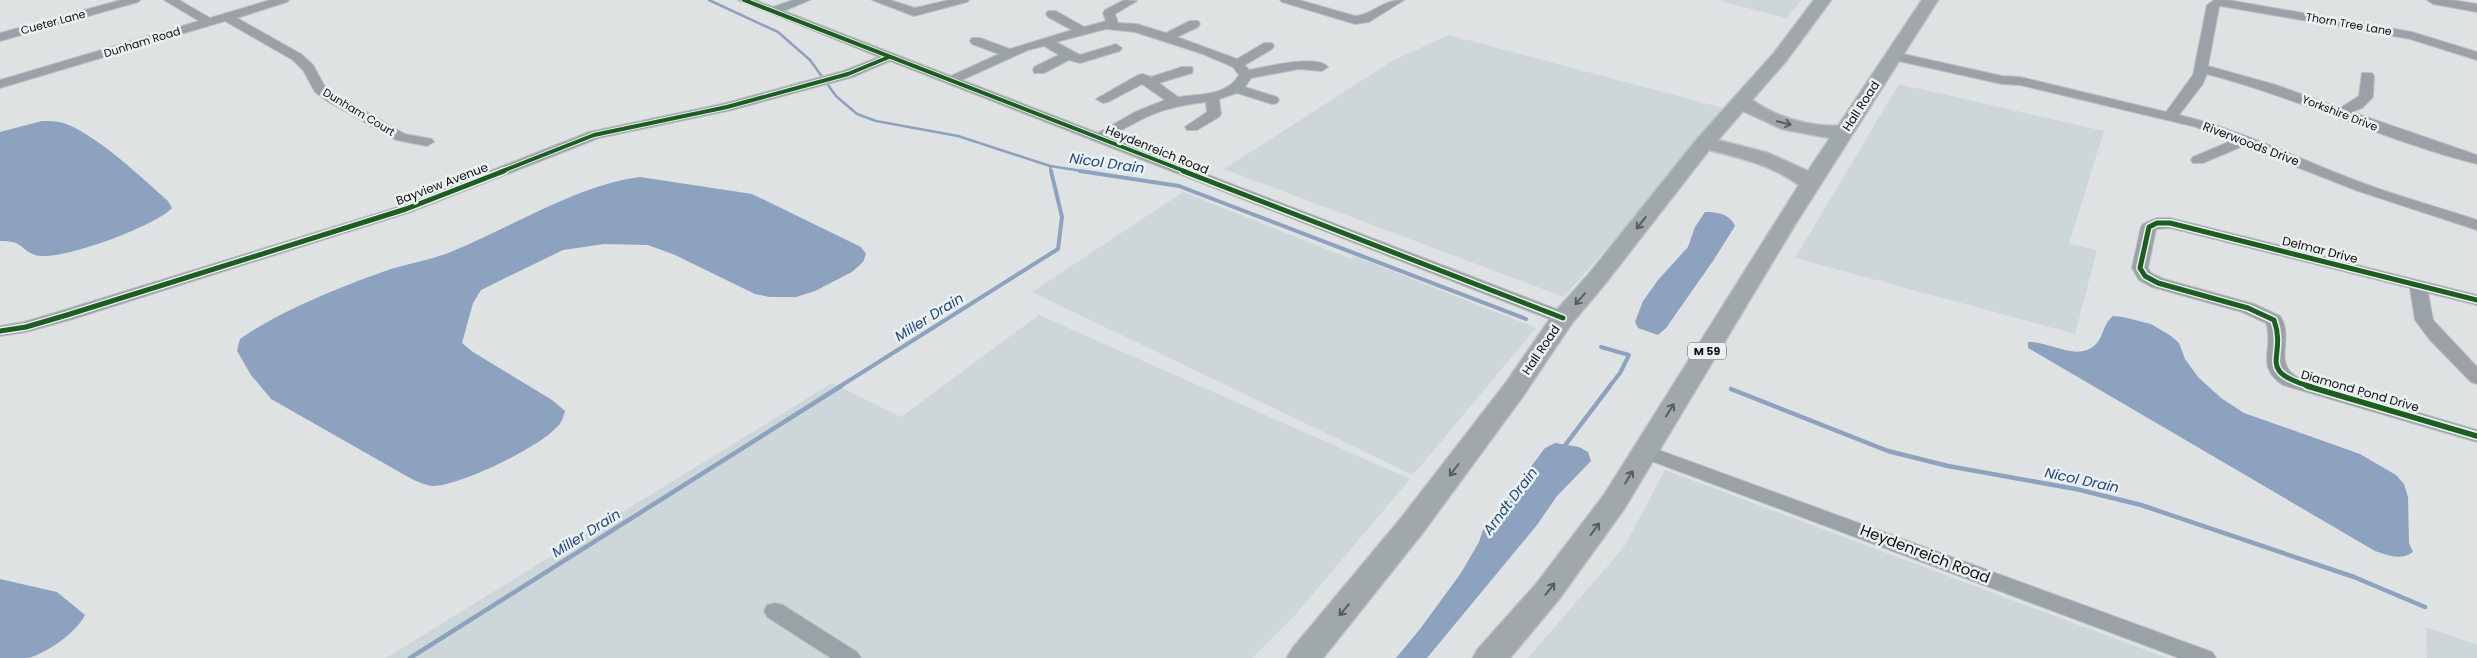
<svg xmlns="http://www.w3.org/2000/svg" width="2477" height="658" viewBox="0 0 2477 658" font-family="Poppins,sans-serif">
  <rect width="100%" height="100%" fill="#dfe2e3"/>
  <g fill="#cdd6d8">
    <path d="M1716,0H1802L1786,18Z"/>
    <path d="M1449,35L1723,108L1644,206L1564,297L1224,169L1392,61Z"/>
    <path d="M1899,84L2104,131L2069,244L2097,250L2075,334L1795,258Z"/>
    <path d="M1183,192L1351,259L1354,256L1536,328L1413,475L1032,292Z"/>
    <path d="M1039,315L1410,479L1296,614L1252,658H386L832,383L901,417Z"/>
    <path d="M1665,470L2167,658H1528L1624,547Z"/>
    <path d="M2426,627L2477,645V658H2427Z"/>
  </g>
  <g fill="#8ca2bf">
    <path d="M42,121C51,121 60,121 69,125C102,140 140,176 168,201L172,208C156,226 57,263 35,255C19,249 24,241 0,241V132Z"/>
    <path d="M640,177L752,194L861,247L866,254L863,262L852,272L815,291L796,297H770L755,294L675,255L648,245L604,244L563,250L481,290L473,303L462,343L473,352L552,400L565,411C564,414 563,419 561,422C548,444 458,487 432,486C425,485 416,481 410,478L271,399L251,375L237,351L240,339C279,311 345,285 391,269C412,263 434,259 453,251C512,227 578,185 640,177Z"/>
    <path d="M1705,212C1717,212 1730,214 1735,226L1713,261L1666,328L1658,335L1638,328L1635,322L1643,301L1658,280L1688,247L1695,227Z"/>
    <path d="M2113,316L2123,317L2151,324L2171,336L2179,343L2185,359L2198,377L2221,398L2244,413L2360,454L2396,475L2404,484L2408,497L2409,543L2413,552C2400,561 2388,555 2375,551L2028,348V342C2049,341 2077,362 2095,345C2104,337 2102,325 2113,316Z"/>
    <path d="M1555,443L1579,447L1588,452L1591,461L1557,496L1537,525L1427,658H1396L1420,629L1461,573L1479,542L1483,530L1545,448Z"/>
    <path d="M0,579L57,592L85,615C77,632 47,653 28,658C20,658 9,658 0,658Z"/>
  </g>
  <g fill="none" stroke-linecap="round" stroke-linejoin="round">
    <g stroke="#8ca2bf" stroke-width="2.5">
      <path d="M709,0L778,32L810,60L836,96L857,114L876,121L958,136L1050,166L1088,172"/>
      <path d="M1050,166L1051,172"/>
    </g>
    <g stroke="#8ca2bf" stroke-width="4">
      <path d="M1080,171L1179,186L1526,319"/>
      <path d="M1601,347L1629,355L1620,373L1609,387"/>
      <path d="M839,387L1058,249L1062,217L1051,171"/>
    </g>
    <g stroke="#8ca2bf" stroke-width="4.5">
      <path d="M1731,389L1888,451L1948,466L2076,489L2141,505L2354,577L2425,607"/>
      <path d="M1563,448L1610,386"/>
      <path d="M410,658L841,386"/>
    </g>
    <defs>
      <g id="minor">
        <path d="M121,0H140L138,2L0,41V33Z"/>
        <path d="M164,0H179L210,18L270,0H289L287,2L237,18L301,54L313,65L325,87L337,95L405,134L432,139L434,142L427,146L396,140L327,101L315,92L303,70L293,60L225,21L0,88V80L199,21Z"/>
        <path d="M738,0H755L773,7L793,0H810L784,11L951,76L999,54L972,44L970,41L972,38H980L1010,49L1072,30L1048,17L1046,14L1048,11H1056L1084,27L1106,21L1103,13L1105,10L1124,0L1137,1L1115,14L1118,23L1137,24L1166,33L1190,21H1198L1200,24L1198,27L1177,37L1237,59L1264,43H1272L1274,46L1272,49L1245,65L1249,70C1266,67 1316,54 1328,67L1322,71L1299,69L1251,78L1245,87L1277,97L1279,100L1277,103L1272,104L1237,93L1219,99L1221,114L1219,117L1197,130H1187L1185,127L1207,112L1206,102C1163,107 1147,115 1110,137L1569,314L1572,318L1569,322H1557L890,61L853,77L732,110L599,138L411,212L73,319L26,332L0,336V326L24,322L61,311L401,206L589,132L726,103L843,71L879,57ZM1106,29L1135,32L1203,54L1233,67L1239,75C1227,96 1200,94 1178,97L1159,83L1192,73L1193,70L1192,67H1182L1151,77L1143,74L1138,75L1096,99L1103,103L1108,102L1142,84L1165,100L1135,112L1098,133L962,80L1028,50L1044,46L1059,55L1034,67L1033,70L1034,73H1044L1069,60L1080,63L1120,51L1122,48L1116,44L1080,55L1056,42Z"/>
        <path d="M872,0H890L915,8L949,0H969L967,2L914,16Z"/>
        <path d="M1280,0H1299L1355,16C1375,14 1380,0 1404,0L1369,22L1355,24L1282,2Z"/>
        <path d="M2214,0H2228L2412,32L2477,52V60L2410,39L2221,6L2219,7L2208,66L2276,85L2340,108L2359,96L2362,73H2372L2374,76L2373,97L2362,108L2352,112L2477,155V164C2385,141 2299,98 2207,74L2202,85L2179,115C2244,130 2304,162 2368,185C2404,198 2441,208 2477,220V230L2358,191L2243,146L2203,163H2193L2191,160L2193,157L2231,141L2196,127L2020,85L2002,84L1894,60L1888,56L1894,52L2002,76L2020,77L2166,112L2193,75L2207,5Z"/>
        <path d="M2427,0H2452L2477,4V12L2433,4Z"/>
        <path d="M2157,218H2170L2477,295V305L2428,293L2433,320L2477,367V384L2471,382L2430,340L2415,320L2410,288L2170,228L2156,229L2148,268L2151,273L2164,279L2254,304L2280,316C2295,338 2272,362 2297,377L2477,430V442L2283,385C2254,366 2275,348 2266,323L2242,312L2152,287L2139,280L2132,268L2141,227L2143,224Z"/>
        <path d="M1645,445L2212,652L2216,658H2179L1638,456L1635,451L1638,446Z"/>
        <path d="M775,603L783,605L857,652L861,658H831L767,617L764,611L767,605Z"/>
      </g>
      <path id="highway" d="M1814,0H1831L1786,61L1752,100C1778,118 1807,126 1838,126L1922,0H1938L1796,223L1624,509L1559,599L1510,658H1473L1478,649L1537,583L1604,495L1799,185C1772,165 1741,158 1709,150L1604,285L1572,323L1523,396L1424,531L1323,658H1287L1292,649L1402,517L1505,384L1554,313L1588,275L1697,139L1774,53ZM1743,111L1782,129L1830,138L1808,171L1768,153L1718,140Z"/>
    </defs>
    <use href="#minor" stroke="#bec0c0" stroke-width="2"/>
    <use href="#highway" stroke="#bec0c0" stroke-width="3"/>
    <use href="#minor" fill="#9ba2a7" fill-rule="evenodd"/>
    <use href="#highway" fill="#a0a8ac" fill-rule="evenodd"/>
    <defs>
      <g id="cycleway-far2">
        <path d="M744,0L1187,172"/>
        <path d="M500,172L594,135L727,107L848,74L889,57"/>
      </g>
      <g id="cycleway-far1">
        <path d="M1183,171L1563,318"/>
        <path d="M0,331L26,327L67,315L406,209L504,171"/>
        <path d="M2312,387C2253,370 2288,359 2274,320L2248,308L2158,283L2145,276L2140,268L2149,227L2157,223H2170L2477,300"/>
      </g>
      <path id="cycleway" d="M2307,386L2477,436"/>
    </defs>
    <use href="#cycleway-far2" stroke="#ebf1f1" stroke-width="6"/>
    <use href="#cycleway-far1" stroke="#ebf1f1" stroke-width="8"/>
    <use href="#cycleway" stroke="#ebf1f1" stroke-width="9"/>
    <use href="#cycleway-far2" stroke="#1b5e20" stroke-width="4"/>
    <use href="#cycleway-far1" stroke="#1b5e20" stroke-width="5"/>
    <use href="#cycleway" stroke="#1b5e20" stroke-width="5.5"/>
  </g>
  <defs><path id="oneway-shaft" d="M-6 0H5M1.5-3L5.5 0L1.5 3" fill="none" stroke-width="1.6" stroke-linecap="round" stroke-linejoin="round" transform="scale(1.25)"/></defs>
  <g stroke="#575c5e">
    <use href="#oneway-shaft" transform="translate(1784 123) rotate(14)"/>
    <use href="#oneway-shaft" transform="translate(1641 223) rotate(128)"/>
    <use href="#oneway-shaft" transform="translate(1580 299) rotate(131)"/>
    <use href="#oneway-shaft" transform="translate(1670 410) rotate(-58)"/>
    <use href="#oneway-shaft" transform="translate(1454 470) rotate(127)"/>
    <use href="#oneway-shaft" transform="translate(1629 477) rotate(-59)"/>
    <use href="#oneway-shaft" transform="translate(1595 529) rotate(-54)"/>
    <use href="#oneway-shaft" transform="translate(1550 589) rotate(-52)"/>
    <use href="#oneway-shaft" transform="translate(1344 610) rotate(130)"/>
  </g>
  <g text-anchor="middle" stroke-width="5" stroke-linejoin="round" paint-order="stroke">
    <g font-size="11" fill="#0e1010" stroke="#ebf1f1">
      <text transform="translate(53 22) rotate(-15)" y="4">Cueter Lane</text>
      <text transform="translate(2349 24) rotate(10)" y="4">Thorn Tree Lane</text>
      <text transform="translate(142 42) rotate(-17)" y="4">Dunham Road</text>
      <text transform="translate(359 112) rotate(31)" y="4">Dunham Court</text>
      <text transform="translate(2340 113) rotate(21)" y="4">Yorkshire Drive</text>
    </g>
    <rect fill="#ebf1f1" stroke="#505454" stroke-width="1" x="1688" y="342.5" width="38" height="17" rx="4"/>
    <g font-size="11" font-weight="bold" fill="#0e1010">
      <text x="1707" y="355">M 59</text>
    </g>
    <g font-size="12" fill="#0e1010" stroke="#ebf1f1">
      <text transform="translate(1861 106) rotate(-57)" y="4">Hall Road</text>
      <text transform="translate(2251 144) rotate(21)" y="4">Riverwoods Drive</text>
      <text transform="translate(1157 150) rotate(22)" y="4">Heydenreich Road</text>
      <text transform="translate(442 184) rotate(-21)" y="4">Bayview Avenue</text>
      <text transform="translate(2320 250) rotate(14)" y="4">Delmar Drive</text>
      <text transform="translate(1541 350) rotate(-56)" y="4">Hall Road</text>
      <text transform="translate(2360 391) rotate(16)" y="4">Diamond Pond Drive</text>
    </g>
    <g font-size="14" font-style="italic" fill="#1e457a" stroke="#ebf1f1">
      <text transform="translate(1107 163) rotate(8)" y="5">Nicol Drain</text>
      <text transform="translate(929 317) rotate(-32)" y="5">Miller Drain</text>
      <text transform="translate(2082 480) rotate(12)" y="5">Nicol Drain</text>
      <text transform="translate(1510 501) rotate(-53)" y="5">Arndt Drain</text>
      <text transform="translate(586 533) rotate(-32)" y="5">Miller Drain</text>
    </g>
    <g font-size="15" fill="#0e1010" stroke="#ebf1f1">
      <text transform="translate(1925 554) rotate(21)" y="5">Heydenreich Road</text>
    </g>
  </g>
</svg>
